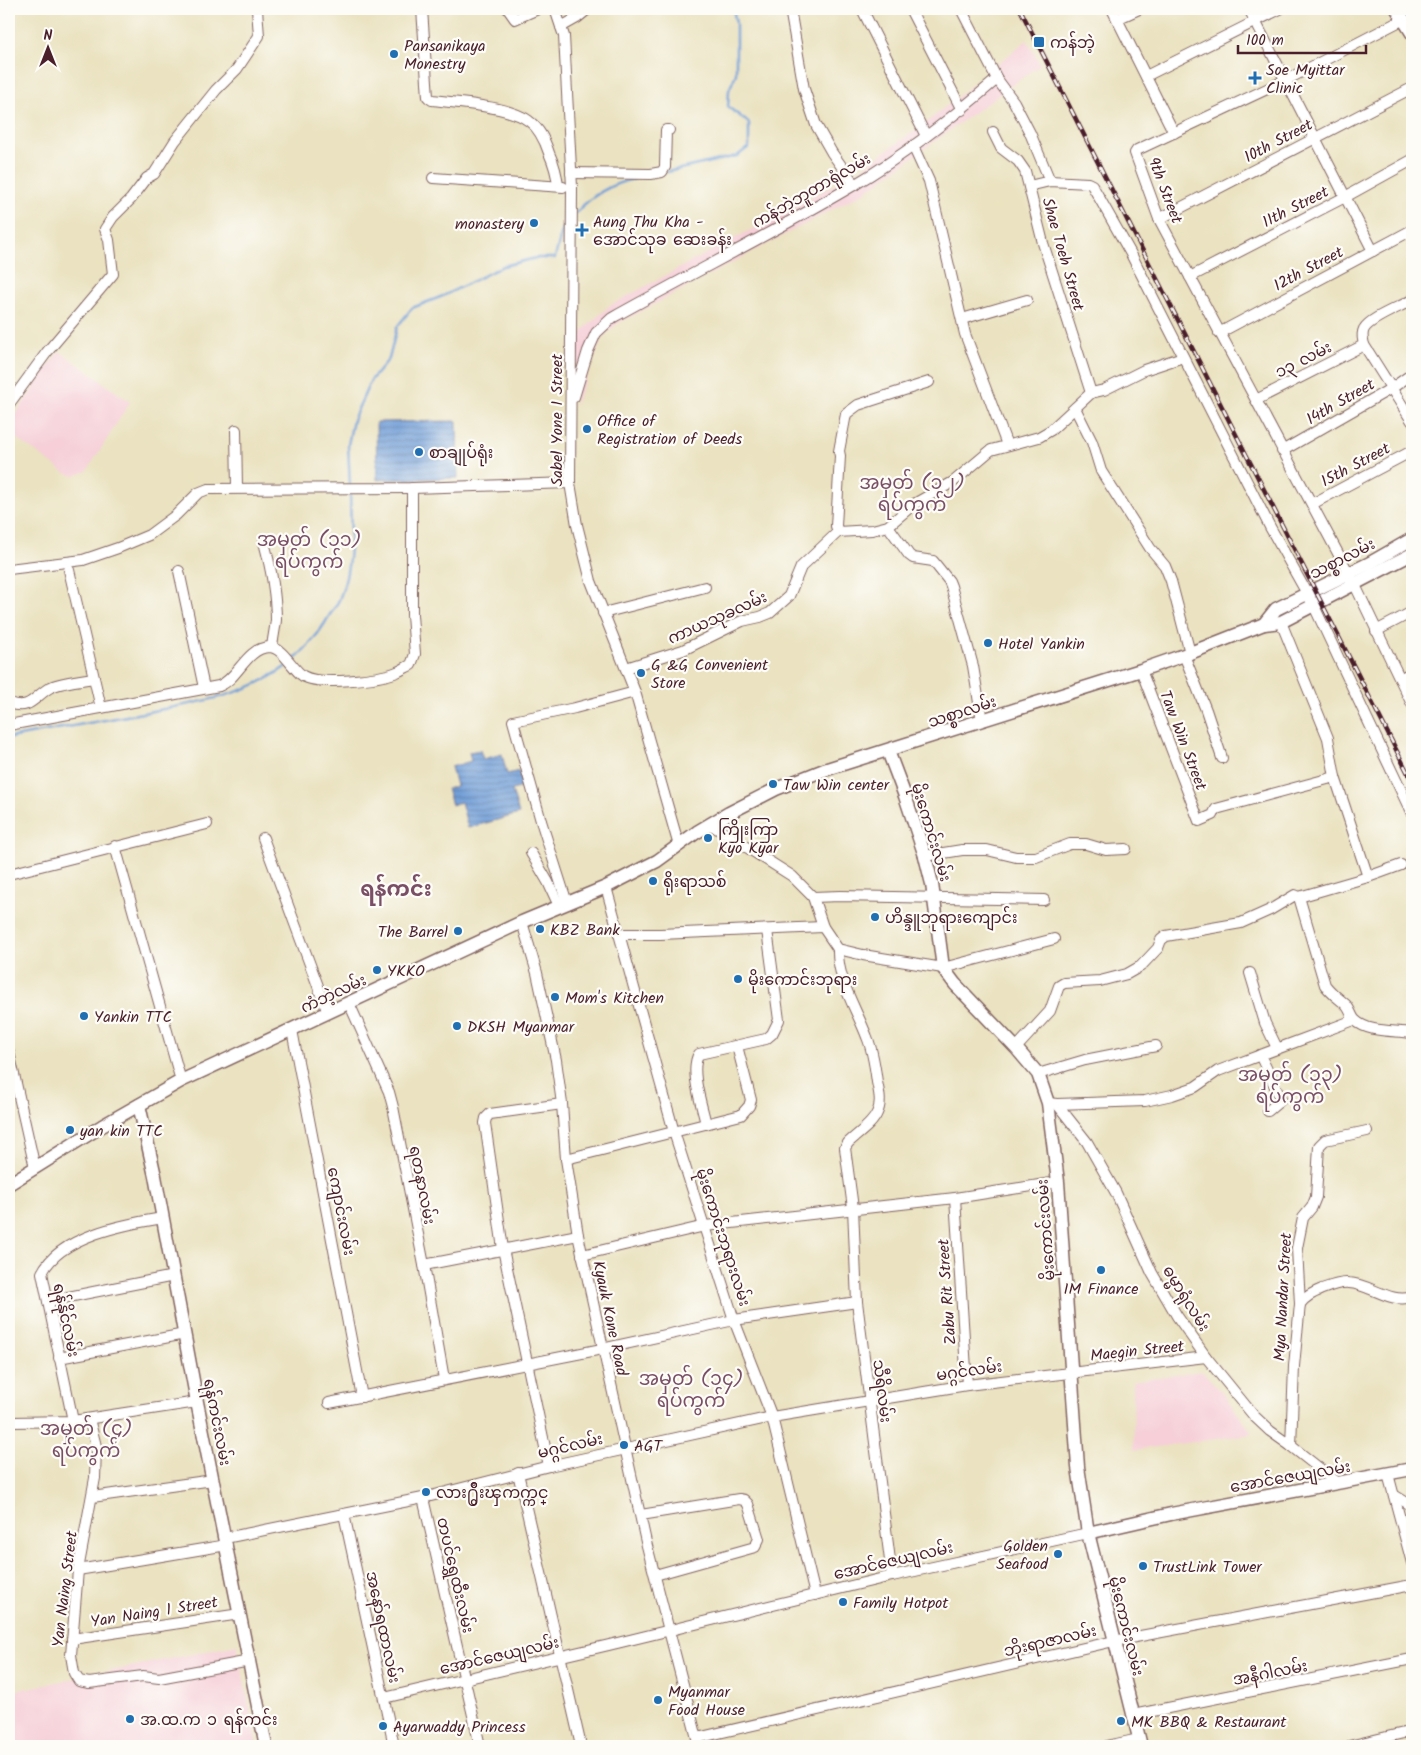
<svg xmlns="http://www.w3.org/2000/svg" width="1421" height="1755" viewBox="0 0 1421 1755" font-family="Kalam,'Noto Sans Myanmar',sans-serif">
  <defs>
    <pattern id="water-rules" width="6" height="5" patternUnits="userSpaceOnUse" patternTransform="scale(1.25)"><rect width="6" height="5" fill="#6f9dd7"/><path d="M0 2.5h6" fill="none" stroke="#5d7faf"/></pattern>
  </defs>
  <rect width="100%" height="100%" fill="#fdfcf7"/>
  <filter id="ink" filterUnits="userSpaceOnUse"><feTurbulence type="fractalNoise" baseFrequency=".02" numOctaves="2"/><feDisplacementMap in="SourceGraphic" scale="10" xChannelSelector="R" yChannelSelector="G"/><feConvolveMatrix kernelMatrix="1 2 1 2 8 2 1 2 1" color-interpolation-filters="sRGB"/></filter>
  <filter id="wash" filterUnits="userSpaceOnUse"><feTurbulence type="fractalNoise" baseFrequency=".0096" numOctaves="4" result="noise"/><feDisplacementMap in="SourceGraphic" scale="20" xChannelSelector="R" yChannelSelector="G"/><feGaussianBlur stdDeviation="1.12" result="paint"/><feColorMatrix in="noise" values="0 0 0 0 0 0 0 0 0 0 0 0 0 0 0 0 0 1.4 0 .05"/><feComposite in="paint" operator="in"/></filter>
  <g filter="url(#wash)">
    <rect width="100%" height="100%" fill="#eae2c0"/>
    <g fill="#f6cfd8">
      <path d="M1027,40L1040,65L863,193L617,324L603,337L575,405L577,344L583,330L609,306L854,174L927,122Z"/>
      <path d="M59,351L130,402L87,471L74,476L65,473L9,433V424Z"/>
      <path d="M1202,1371L1221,1391L1253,1434L1134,1450L1133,1381Z"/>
      <path d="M237,1645L257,1746H9V1692Z"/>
    </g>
    <g fill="url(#water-rules)" stroke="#5c5e81">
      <path d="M457,421L458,478L377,480L376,422Z"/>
      <path d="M480,750L483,759L502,754L507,774L519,771L523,787L512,790L519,814L468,828L461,802L452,805L447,789L456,786L451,767L471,761L469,752Z"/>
    </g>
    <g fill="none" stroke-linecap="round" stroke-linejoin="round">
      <g stroke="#6f9dd7" stroke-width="2.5">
        <path d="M667,172L737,156L749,147V123L728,107L729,90L736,74V23L733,9"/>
        <path d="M576,213C590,196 613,183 634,179"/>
        <path d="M350,486L348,445L353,420L371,380L389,359L397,327L412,308L443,296L503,266L536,258H555L562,230L568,223"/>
        <path d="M292,661C305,651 316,637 325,623C329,615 335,608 339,600C353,567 351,526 350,492"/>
        <path d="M9,738C51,730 94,722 137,714C188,704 245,698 288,665"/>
      </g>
    </g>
  </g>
  <g filter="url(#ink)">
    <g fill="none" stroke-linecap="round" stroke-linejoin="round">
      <defs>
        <g id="minor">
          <path d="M422,9L428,97L432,100C457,103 510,106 529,121C540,129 545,141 549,153C554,164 557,174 558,186"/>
          <path d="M508,9L515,19L538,9"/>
          <path d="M555,9L564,36L572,187L570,483L577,525L591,581L635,692L679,846"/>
          <path d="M790,9L804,89L816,125L832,153L855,185"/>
          <path d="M862,9L926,136"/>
          <path d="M910,9L962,110"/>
          <path d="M961,9L997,79L1014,102L1030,133L1050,181"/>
          <path d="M1112,9L1174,133"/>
          <path d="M1249,9L1373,251"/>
          <path d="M1117,19L1139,9"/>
          <path d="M1404,19L1286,80L1137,150L1135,153L1159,219L1355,585L1412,704"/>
          <path d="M561,27L577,18L588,9"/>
          <path d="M1146,76L1280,9"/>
          <path d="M993,132L1001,148L1018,161L1025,171L1043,243L1091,393"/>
          <path d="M913,146L929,181L965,334L1007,445"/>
          <path d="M571,173L651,174L662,172L665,167L666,130H669"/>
          <path d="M433,178L563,187"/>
          <path d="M1029,186L1050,181L1088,183L1092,185L1131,254L1270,527L1314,606L1412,814"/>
          <path d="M1159,219L1412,88"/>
          <path d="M1190,277L1345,197L1412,160"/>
          <path d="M1412,300C1400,307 1370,318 1364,329C1361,335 1363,339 1364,345L1412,421"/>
          <path d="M962,319L1027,300"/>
          <path d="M1219,333L1412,230"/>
          <path d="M574,397L588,351L596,333L612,318C692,273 775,232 854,185C905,155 952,118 997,79"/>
          <path d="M1256,400L1364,345"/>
          <path d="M9,404L47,352L113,274L109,240L105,229L113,217L131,199L147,178L154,174L175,141L216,90L237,69L259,36L257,9"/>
          <path d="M1075,408L1092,442L1101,471L1150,548L1165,566L1171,581L1190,653"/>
          <path d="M236,430L237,488"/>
          <path d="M1282,451L1392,388L1412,374"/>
          <path d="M1312,504L1412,451"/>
          <path d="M888,526L909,555L913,558L933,561L949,581L951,586L973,666L982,721"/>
          <path d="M838,532L836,526L840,456L839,451L846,414L858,405L929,382"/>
          <path d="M264,542C271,568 276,593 276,620C275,629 273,638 272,647"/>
          <path d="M9,569L83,560L118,548L149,535L176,515L198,493L208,489L412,488L570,483"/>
          <path d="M69,570L101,708"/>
          <path d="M179,571L204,688"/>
          <path d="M603,613L705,587"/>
          <path d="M1281,622L1328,738L1335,777L1368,877"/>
          <path d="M1376,631L1412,612"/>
          <path d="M1184,655L1206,710L1222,758"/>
          <path d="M626,668L683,650L742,621L760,617L770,613L789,596L801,567L838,532L872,530L888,526L914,504L953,482L991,450L1039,437L1051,430L1091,393L1104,390L1144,370L1183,357"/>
          <path d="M1141,670L1199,821L1213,815L1216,809L1335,777"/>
          <path d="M1400,679L1412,672"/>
          <path d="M9,703C31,711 34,696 51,687C62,682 82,680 94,678"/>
          <path d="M9,725L219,686C238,679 246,648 269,647C283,647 292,669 303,676C320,686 379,679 397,672C402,670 406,667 411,665L415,654L412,615V488"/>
          <path d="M710,824L792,876L813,897L823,927L838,949L863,955L943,968L1054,939"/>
          <path d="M263,838L328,1013"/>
          <path d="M115,846L181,1081"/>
          <path d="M531,853L548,882L559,906"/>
          <path d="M925,856L962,850H987L1016,857H1036L1070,844H1086L1106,850L1126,849"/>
          <path d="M9,874L207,824"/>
          <path d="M606,887L674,1132L734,1320L772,1417L815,1595"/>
          <path d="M813,897L840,896L1044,900"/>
          <path d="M1299,897L1368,877L1401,865"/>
          <path d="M567,903L541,821L513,721L575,708L635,692"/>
          <path d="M522,922L537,973L556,1060L562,1104L566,1159L578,1235L646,1542L699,1746"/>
          <path d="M619,934H660L823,927"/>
          <path d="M838,949C837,980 856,1008 867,1037C873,1051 875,1067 877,1082C879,1092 882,1103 877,1113C872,1125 857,1134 848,1143L845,1148L853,1208L857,1302L892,1576"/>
          <path d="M1250,973L1265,1023L1277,1048"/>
          <path d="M349,1003L389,1092L393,1107L424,1265L444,1379"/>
          <path d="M292,1030L362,1397"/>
          <path d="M1016,1048L1050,1011L1059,986L1064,983L1100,981L1127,974L1141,966L1158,948L1161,940L1166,936L1241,923L1270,910L1295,895L1299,897L1325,985C1332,994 1337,997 1345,1004C1350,1008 1351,1016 1355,1020C1368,1033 1395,1030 1412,1033"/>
          <path d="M9,1052L35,1168"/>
          <path d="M1260,1055L1280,1097L1281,1100L1268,1111"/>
          <path d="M1038,1074L1085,1060L1156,1046"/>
          <path d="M1048,1103L1057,1104L1087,1142L1116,1193L1152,1273L1177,1316L1206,1357L1254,1416L1270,1431L1291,1446L1338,1483"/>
          <path d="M1057,1104L1145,1101L1172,1095L1195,1087L1218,1071L1354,1020"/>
          <path d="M706,1124C702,1106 689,1069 699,1054L766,1039L772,1034L779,1020L767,930"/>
          <path d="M566,1159L741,1115L749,1106L751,1100L737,1046"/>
          <path d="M955,1198L967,1385"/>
          <path d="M582,1255L705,1226L955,1198L1058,1182"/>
          <path d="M424,1265L578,1235"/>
          <path d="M48,1301L174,1276"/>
          <path d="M1300,1304C1306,1296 1313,1293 1322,1289C1330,1286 1340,1282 1349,1283C1370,1284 1390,1304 1412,1297"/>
          <path d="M59,1358L185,1334"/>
          <path d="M329,1403L602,1349L734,1320L857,1302"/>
          <path d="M89,1419L96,1446L95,1478L78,1570L71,1655L74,1673L79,1681L89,1683L143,1676L159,1678L250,1661"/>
          <path d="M73,1421L42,1273C60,1236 125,1224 163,1218"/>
          <path d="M12,1422L73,1421L197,1402"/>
          <path d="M1291,1446L1294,1366L1300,1304L1297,1248L1303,1218L1312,1207L1316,1197L1319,1146L1325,1140L1367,1131"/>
          <path d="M549,1466L503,1249L485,1123L486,1118L490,1114L562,1104"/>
          <path d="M518,1473L581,1746"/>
          <path d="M1388,1474L1412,1563"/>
          <path d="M1394,1495L1412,1506"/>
          <path d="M92,1497L213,1480"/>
          <path d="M423,1498L480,1746"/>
          <path d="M344,1514L394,1746"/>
          <path d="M641,1515L739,1499L744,1500L748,1504L759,1539L755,1547L655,1575"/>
          <path d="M225,1538L423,1498L549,1466L772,1417L967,1385L1206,1357"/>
          <path d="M78,1570L227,1545"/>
          <path d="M72,1639L240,1614"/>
          <path d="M384,1698L609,1645L892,1576L1088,1533"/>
          <path d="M1133,1715L1412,1659"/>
          <path d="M697,1738L1114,1641L1412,1585"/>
          <path d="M1107,1746L1139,1739"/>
          <path d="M1349,1746L1412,1731"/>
        </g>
        <g id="major">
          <path d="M1397,9L1412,33"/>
          <path d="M1264,624L1276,609L1370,563L1412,539"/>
          <path d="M888,751L905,796L925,856L932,884L943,968L955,984L1016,1048L1038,1074L1048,1103L1058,1182L1078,1467L1088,1533L1141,1746"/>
          <path d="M139,1105L155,1176L197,1402L266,1746"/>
          <path d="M9,1184L102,1126L181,1081L522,922L606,887L657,861L697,832L729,813L776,789L824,770L1141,670L1190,653L1264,624L1281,622L1412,554"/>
          <path d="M1088,1533L1171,1514L1412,1469"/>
        </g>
      </defs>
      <use href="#minor" stroke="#82635f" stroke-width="12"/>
      <use href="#major" stroke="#82635f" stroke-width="15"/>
      <use href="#minor" stroke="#fff" stroke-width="10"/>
      <use href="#major" stroke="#fff" stroke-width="12"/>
      <defs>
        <path id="rail" d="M1020,9L1412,781"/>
      </defs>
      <use href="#rail" stroke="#4a1f2b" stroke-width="4.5"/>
      <use href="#rail" stroke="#fdfcf7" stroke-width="2.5" stroke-dasharray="8" stroke-linecap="butt"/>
    </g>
  </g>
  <g fill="#1f6fb2" stroke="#fdfcf7" stroke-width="2">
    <rect x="1033" y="36" width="12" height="12" rx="2.5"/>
    <circle cx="394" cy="54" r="5"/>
    <path d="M1252.5 70.5h5v5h5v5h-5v5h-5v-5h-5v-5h5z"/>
    <circle cx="534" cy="223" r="5"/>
    <path d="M579.5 222.5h5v5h5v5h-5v5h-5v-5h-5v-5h5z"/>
    <circle cx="587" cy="429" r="5"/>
    <circle cx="419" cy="452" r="5"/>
    <circle cx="988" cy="643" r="5"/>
    <circle cx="641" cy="673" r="5"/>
    <circle cx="773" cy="784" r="5"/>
    <circle cx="708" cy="838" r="5"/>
    <circle cx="653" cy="881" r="5"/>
    <circle cx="875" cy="917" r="5"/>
    <circle cx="540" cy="929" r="5"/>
    <circle cx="458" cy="931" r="5"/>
    <circle cx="377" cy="970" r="5"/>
    <circle cx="738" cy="979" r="5"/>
    <circle cx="555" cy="997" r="5"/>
    <circle cx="84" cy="1016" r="5"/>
    <circle cx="457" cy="1026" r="5"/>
    <circle cx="70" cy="1130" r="5"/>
    <circle cx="1101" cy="1270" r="5"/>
    <circle cx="624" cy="1445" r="5"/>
    <circle cx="426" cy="1492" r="5"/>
    <circle cx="1058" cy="1554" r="5"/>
    <circle cx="1143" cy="1566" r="5"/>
    <circle cx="843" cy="1602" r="5"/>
    <circle cx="658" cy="1700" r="5"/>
    <circle cx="130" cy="1719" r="5"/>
    <circle cx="1121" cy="1721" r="5"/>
    <circle cx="383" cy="1726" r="5"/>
  </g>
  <g text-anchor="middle" stroke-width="4.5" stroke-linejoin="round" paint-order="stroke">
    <g font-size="16" fill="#4a1f2b" stroke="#fdfcf7" text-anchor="start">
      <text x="1050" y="48">ကန်ဘဲ့</text>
      <text x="404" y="51">Pansanikaya<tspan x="404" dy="18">Monestry</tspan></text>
      <text x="1266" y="75">Soe Myittar<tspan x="1266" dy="18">Clinic</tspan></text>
      <text x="593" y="227">Aung Thu Kha -<tspan x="593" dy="18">အောင်သုခ ဆေးခန်း</tspan></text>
      <text x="524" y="229" text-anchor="end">monastery</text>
      <text x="597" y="426">Office of<tspan x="597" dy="18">Registration of Deeds</tspan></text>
      <text x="429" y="458">စာချုပ်ရုံး</text>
      <text x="998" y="649">Hotel Yankin</text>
      <text x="651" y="670">G &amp;G Convenient<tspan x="651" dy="18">Store</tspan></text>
      <text x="783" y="790">Taw Win center</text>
      <text x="718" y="835">ကြိုးကြာ<tspan x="718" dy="18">Kyo Kyar</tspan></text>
      <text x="663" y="887">ရိုးရာသစ်</text>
      <text x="885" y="923">ဟိန္ဒူဘုရားကျောင်း</text>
      <text x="550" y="935">KBZ Bank</text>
      <text x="448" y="937" text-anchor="end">The Barrel</text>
      <text x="387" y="976">YKKO</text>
      <text x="748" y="985">မိုးကောင်းဘုရား</text>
      <text x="565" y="1003">Mom's Kitchen</text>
      <text x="94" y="1022">Yankin TTC</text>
      <text x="467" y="1032">DKSH Myanmar</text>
      <text x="80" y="1136">yan kin TTC</text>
      <text x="1101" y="1294" text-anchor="middle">IM Finance</text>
      <text x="634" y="1451">AGT</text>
      <text x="436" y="1498">လား႐ွိဳးၾကက္ကင္</text>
      <text x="1048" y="1551" text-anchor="end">Golden<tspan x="1048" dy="18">Seafood</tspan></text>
      <text x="1153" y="1572">TrustLink Tower</text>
      <text x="853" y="1608">Family Hotpot</text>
      <text x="668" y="1697">Myanmar<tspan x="668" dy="18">Food House</tspan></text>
      <text x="140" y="1725">အ.ထ.က ၁ ရန်ကင်း</text>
      <text x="1131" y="1727">MK BBQ &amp; Restaurant</text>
      <text x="393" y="1732">Ayarwaddy Princess</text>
    </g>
    <g font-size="16" fill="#4a1f2b" stroke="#fdfcf7">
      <text transform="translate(1278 140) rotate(-28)" y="6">10th Street</text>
      <text transform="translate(811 190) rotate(-30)" y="6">ကန်ဘဲ့ဘူတာရုံလမ်း</text>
      <text transform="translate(1166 190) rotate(69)" y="6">9th Street</text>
      <text transform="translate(1295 206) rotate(-27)" y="6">11th Street</text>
      <text transform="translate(1064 254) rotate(74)" y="6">Shae Toeh Street</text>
      <text transform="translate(1308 268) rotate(-28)" y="6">12th Street</text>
      <text transform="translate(1303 359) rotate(-27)" y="6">၁၃ လမ်း</text>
      <text transform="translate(1340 401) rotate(-30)" y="6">14th Street</text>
      <text transform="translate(556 420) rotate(-90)" y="6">Sabel Yone 1 Street</text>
      <text transform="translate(1355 464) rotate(-28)" y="6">15th Street</text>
      <text transform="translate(1342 558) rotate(-27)" y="6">သစ္စာလမ်း</text>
      <text transform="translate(717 617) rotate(-24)" y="6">ကာယသုခလမ်း</text>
      <text transform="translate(962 711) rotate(-18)" y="6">သစ္စာလမ်း</text>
      <text transform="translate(1184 740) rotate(69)" y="6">Taw Win Street</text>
      <text transform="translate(932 832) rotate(73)" y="6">မိုးကောင်းလမ်း</text>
      <text transform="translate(333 993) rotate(-25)" y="6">ကံဘဲ့လမ်း</text>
      <text transform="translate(423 1185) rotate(79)" y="6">ရတနာလမ်း</text>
      <text transform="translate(342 1211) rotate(79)" y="6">ကျောင်းလမ်း</text>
      <text transform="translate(1045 1230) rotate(-94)" y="6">မိုးကောင်းလမ်း</text>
      <text transform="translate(724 1237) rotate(72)" y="6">မိုးကောင်းဘုရားလမ်း</text>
      <text transform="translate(946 1292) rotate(-94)" y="6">Zabu Rit Street</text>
      <text transform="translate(1282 1297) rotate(-87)" y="6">Mya Nandar Street</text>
      <text transform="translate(1187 1298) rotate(58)" y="6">ဓမ္မာရုံလမ်း</text>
      <text transform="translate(611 1318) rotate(78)" y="6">Kyauk Kone Road</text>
      <text transform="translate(67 1320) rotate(78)" y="6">ရန်နိုင်လမ်း</text>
      <text transform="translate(1137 1350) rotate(-6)" y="6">Maegin Street</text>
      <text transform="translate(969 1370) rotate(-8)" y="6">မဂ္ဂင်လမ်း</text>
      <text transform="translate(883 1391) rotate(83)" y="6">သီရိလမ်း</text>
      <text transform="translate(218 1422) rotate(79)" y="6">ရန်ကင်းလမ်း</text>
      <text transform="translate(570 1445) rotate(-13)" y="6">မဂ္ဂင်လမ်း</text>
      <text transform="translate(1290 1476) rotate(-10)" y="6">အောင်ဇေယျလမ်း</text>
      <text transform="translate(893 1560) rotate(-13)" y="6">အောင်ဇေယျလမ်း</text>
      <text transform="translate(456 1575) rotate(77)" y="6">တပင်ရွှေထီးလမ်း</text>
      <text transform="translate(64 1589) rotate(-83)" y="6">Yan Naing Street</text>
      <text transform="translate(154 1611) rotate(-9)" y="6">Yan Naing 1 Street</text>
      <text transform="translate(1127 1626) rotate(76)" y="6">မိုးကောင်းလမ်း</text>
      <text transform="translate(384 1627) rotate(78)" y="6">အနော်ရထာလမ်း</text>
      <text transform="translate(1050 1640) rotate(-13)" y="6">ဘိုးရာဇာလမ်း</text>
      <text transform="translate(499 1655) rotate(-13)" y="6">အောင်ဇေယျလမ်း</text>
      <text transform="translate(1270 1672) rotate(-11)" y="6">အနီဂါလမ်း</text>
    </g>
    <g font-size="19" fill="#7a4f66" stroke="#fdfcf7">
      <text x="912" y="489">အမှတ် (၁၂)<tspan x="912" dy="22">ရပ်ကွက်</tspan></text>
      <text x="309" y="546">အမှတ် (၁၁)<tspan x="309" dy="22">ရပ်ကွက်</tspan></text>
      <text x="1290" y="1081">အမှတ် (၁၃)<tspan x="1290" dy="22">ရပ်ကွက်</tspan></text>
      <text x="691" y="1385">အမှတ် (၁၄)<tspan x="691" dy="22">ရပ်ကွက်</tspan></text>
      <text x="86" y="1435">အမှတ် (၄)<tspan x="86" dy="22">ရပ်ကွက်</tspan></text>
    </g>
    <g font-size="21" font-weight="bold" fill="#7a4f66" stroke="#fdfcf7">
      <text x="396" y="896">ရန်ကင်း</text>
    </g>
  </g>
  <rect width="1421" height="1755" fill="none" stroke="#fdfcf7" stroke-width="30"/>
  <g transform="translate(48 48)" stroke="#fdfcf7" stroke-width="4" paint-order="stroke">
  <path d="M0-4L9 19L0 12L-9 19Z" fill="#4a1f2b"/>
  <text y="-8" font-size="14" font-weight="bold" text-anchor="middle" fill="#4a1f2b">N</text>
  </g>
  <path d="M1238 45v8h128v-8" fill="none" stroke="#4a1f2b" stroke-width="2.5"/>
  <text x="1246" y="45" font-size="15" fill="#4a1f2b" stroke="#fdfcf7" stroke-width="4" paint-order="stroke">100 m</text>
</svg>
